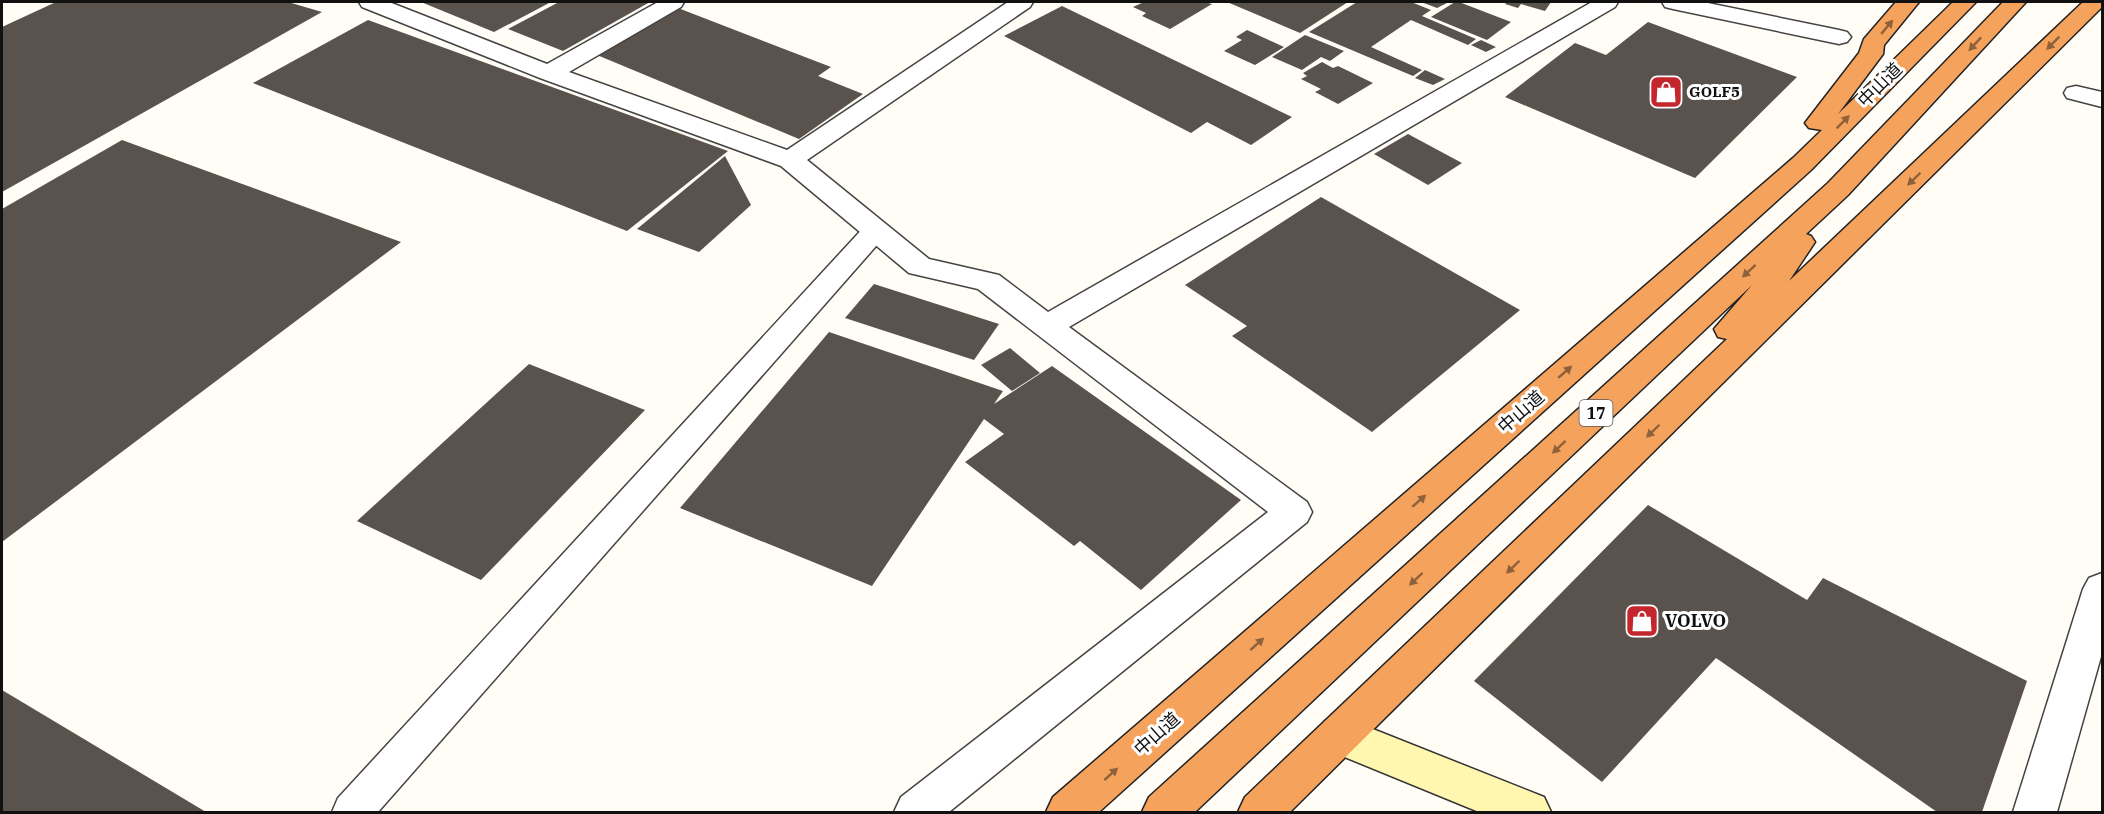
<svg xmlns="http://www.w3.org/2000/svg" width="2104" height="814" viewBox="0 0 2104 814" font-family="'IBM Plex Serif','Noto Sans JP',serif">
  <rect width="100%" height="100%" fill="#fffdf5"/>
  <g fill="#5a524d">
    <path d="M56,2H288L322,12L2,192V27Z"/>
    <path d="M421,2H551L494,32Z"/>
    <path d="M559,2H650L563,51L508,29Z"/>
    <path d="M1144,2H1205L1212,4L1170,29L1142,16L1146,13L1133,7Z"/>
    <path d="M1227,2H1348L1300,33Z"/>
    <path d="M1357,2H1411L1431,10L1422,16L1476,39L1468,45L1411,20L1371,47L1422,70L1413,76L1309,32Z"/>
    <path d="M1421,2H1449L1437,8Z"/>
    <path d="M1455,2H1459L1511,22L1487,40L1431,17Z"/>
    <path d="M1507,2H1551L1545,11L1521,4L1518,8L1505,4Z"/>
    <path d="M1062,6L1292,117L1251,145L1207,122L1191,133L1004,36Z"/>
    <path d="M678,8L831,67L818,76L863,94L799,139L597,55Z"/>
    <path d="M368,20L728,151L627,231L253,83Z"/>
    <path d="M1648,22L1797,77L1695,178L1505,97L1575,43L1606,55Z"/>
    <path d="M1247,30L1284,47L1255,65L1224,51L1242,40L1236,37Z"/>
    <path d="M1305,35L1344,51L1330,61L1321,57L1302,70L1272,57Z"/>
    <path d="M1481,40L1496,47L1486,52L1471,45Z"/>
    <path d="M1322,62L1333,68L1338,66L1373,83L1338,104L1315,92L1321,89L1301,79L1307,76L1303,73Z"/>
    <path d="M1425,70L1445,79L1433,85L1415,78Z"/>
    <path d="M1408,134L1462,163L1428,185L1374,154Z"/>
    <path d="M122,140L401,242L2,542V209Z"/>
    <path d="M725,156L751,205L699,252L637,229Z"/>
    <path d="M1321,197L1520,310L1372,432L1232,336L1247,326L1185,285Z"/>
    <path d="M874,284L999,324L974,360L845,318Z"/>
    <path d="M829,332L1003,391L994,404L1052,366L1241,500L1141,590L1080,541L1074,546L965,462L1004,434L984,419L872,586L680,508Z"/>
    <path d="M1010,348L1040,373L1012,391L981,365Z"/>
    <path d="M529,364L645,410L481,580L357,521Z"/>
    <path d="M1648,505L1807,600L1823,578L2027,681L1982,812H1937L1716,658L1602,782L1474,681Z"/>
    <path d="M2,690L206,812H2Z"/>
  </g>
  <g fill="none" stroke-linecap="round" stroke-linejoin="round">
    <defs>
      <path id="lane" d="M875,223L884,225L888,231L884,237L378,812H332L338,798L866,225Z"/>
      <g id="street">
        <path d="M359,2H389L547,64L658,2H684L681,7L569,72L787,150L1008,2H1033L1030,7L807,160L929,259L999,275L1048,312L1592,2H1618L1615,7L1069,327L1307,502L1312,512L1307,522L949,812H894L901,797L1268,512L978,289L909,273L781,166L540,78L362,7Z"/>
        <path d="M1662,2H1703L1839,30L1847,32L1851,37L1847,42L1839,44L1673,9L1665,7Z"/>
        <path d="M2076,86L2102,92V107L2067,98L2064,93L2067,88Z"/>
        <path d="M2102,573V653L2057,812H2013L2083,589L2089,578Z"/>
      </g>
      <path id="secondary" d="M1340,716L1544,797L1551,812H1479L1325,749L1319,735L1325,721Z"/>
      <g id="highway">
        <path d="M1896,2H1919L1884,45L1883,54L1838,114L1953,2H1976L1811,170L1099,812H1046L1053,797L1793,158L1822,130L1809,128L1805,123L1859,53L1864,39Z"/>
        <path d="M2003,2H2026L1848,195L1806,234L1811,236L1815,242L1789,281L2083,2H2102V7L1290,812H1238L1245,797L1727,339L1718,337L1714,329L1752,285L1195,812H1142L1149,797L1828,183Z"/>
      </g>
    </defs>
    <use href="#lane" stroke="#444" stroke-width="3"/>
    <use href="#street" stroke="#444" stroke-width="3"/>
    <use href="#secondary" stroke="#333" stroke-width="3"/>
    <use href="#highway" stroke="#222" stroke-width="3"/>
    <use href="#lane" fill="#fff" fill-rule="evenodd"/>
    <use href="#street" fill="#fff" fill-rule="evenodd"/>
    <use href="#secondary" fill="#fff6b0" fill-rule="evenodd"/>
    <use href="#highway" fill="#f5a25d" fill-rule="evenodd"/>
  </g>
  <defs><path id="oneway-solid" d="M-6-.8H1V-3.2L6.5 0L1 3.2V.8H-6Z" transform="scale(1.5)"/></defs>
  <g fill="#8e613b">
    <use href="#oneway-solid" transform="translate(1887 27) rotate(-50)"/>
    <use href="#oneway-solid" transform="translate(2053 43) rotate(135)"/>
    <use href="#oneway-solid" transform="translate(1975 44) rotate(133)"/>
    <use href="#oneway-solid" transform="translate(1843 122) rotate(-45)"/>
    <use href="#oneway-solid" transform="translate(1914 179) rotate(136)"/>
    <use href="#oneway-solid" transform="translate(1749 271) rotate(137)"/>
    <use href="#oneway-solid" transform="translate(1565 372) rotate(-41)"/>
    <use href="#oneway-solid" transform="translate(1653 431) rotate(136)"/>
    <use href="#oneway-solid" transform="translate(1559 447) rotate(137)"/>
    <use href="#oneway-solid" transform="translate(1419 501) rotate(-41)"/>
    <use href="#oneway-solid" transform="translate(1513 567) rotate(136)"/>
    <use href="#oneway-solid" transform="translate(1416 579) rotate(137)"/>
    <use href="#oneway-solid" transform="translate(1257 644) rotate(-42)"/>
    <use href="#oneway-solid" transform="translate(1111 774) rotate(-42)"/>
  </g>
  <defs>
    <symbol id="shop-square" viewBox="-11 -11 22 22"><rect x="-9" y="-9" width="18" height="18" rx="4" fill="#c4262e" stroke="#fff"/><path d="M-5-2.5h2.3a2.7 3.5 0 0 1 5.4 0H5L5.5 6h-11ZM-1.5-2.5h3a1.5 2.3 0 0 0-3 0Z" fill="#fff"/></symbol>
  </defs>
  <g fill-rule="evenodd">
    <use href="#shop-square" x="1647" y="73" width="38" height="38"/>
    <use href="#shop-square" x="1623" y="602" width="38" height="38"/>
  </g>
  <g text-anchor="middle" stroke-width="6" stroke-linejoin="round" paint-order="stroke">
    <g font-size="15" font-weight="bold" fill="#111" stroke="#fff" text-anchor="start">
      <text x="1689" y="97">GOLF5</text>
    </g>
    <rect fill="#fff" stroke="#585858" stroke-width="1.5" x="1579.5" y="400" width="33" height="26" rx="4.5"/>
    <g font-size="16" font-weight="bold" fill="#111">
      <text x="1596" y="419">17</text>
    </g>
    <g font-size="18" fill="#111" stroke="#fff">
      <text transform="translate(1880 85) rotate(-45)" y="6">中山道</text>
      <text transform="translate(1521 412) rotate(-41)" y="6">中山道</text>
      <text transform="translate(1157 734) rotate(-42)" y="6">中山道</text>
    </g>
    <g font-size="18" font-weight="bold" fill="#111" stroke="#fff" text-anchor="start">
      <text x="1665" y="627">VOLVO</text>
    </g>
  </g>
  <rect width="2104" height="814" fill="none" stroke="#111111" stroke-width="6"/>
</svg>
